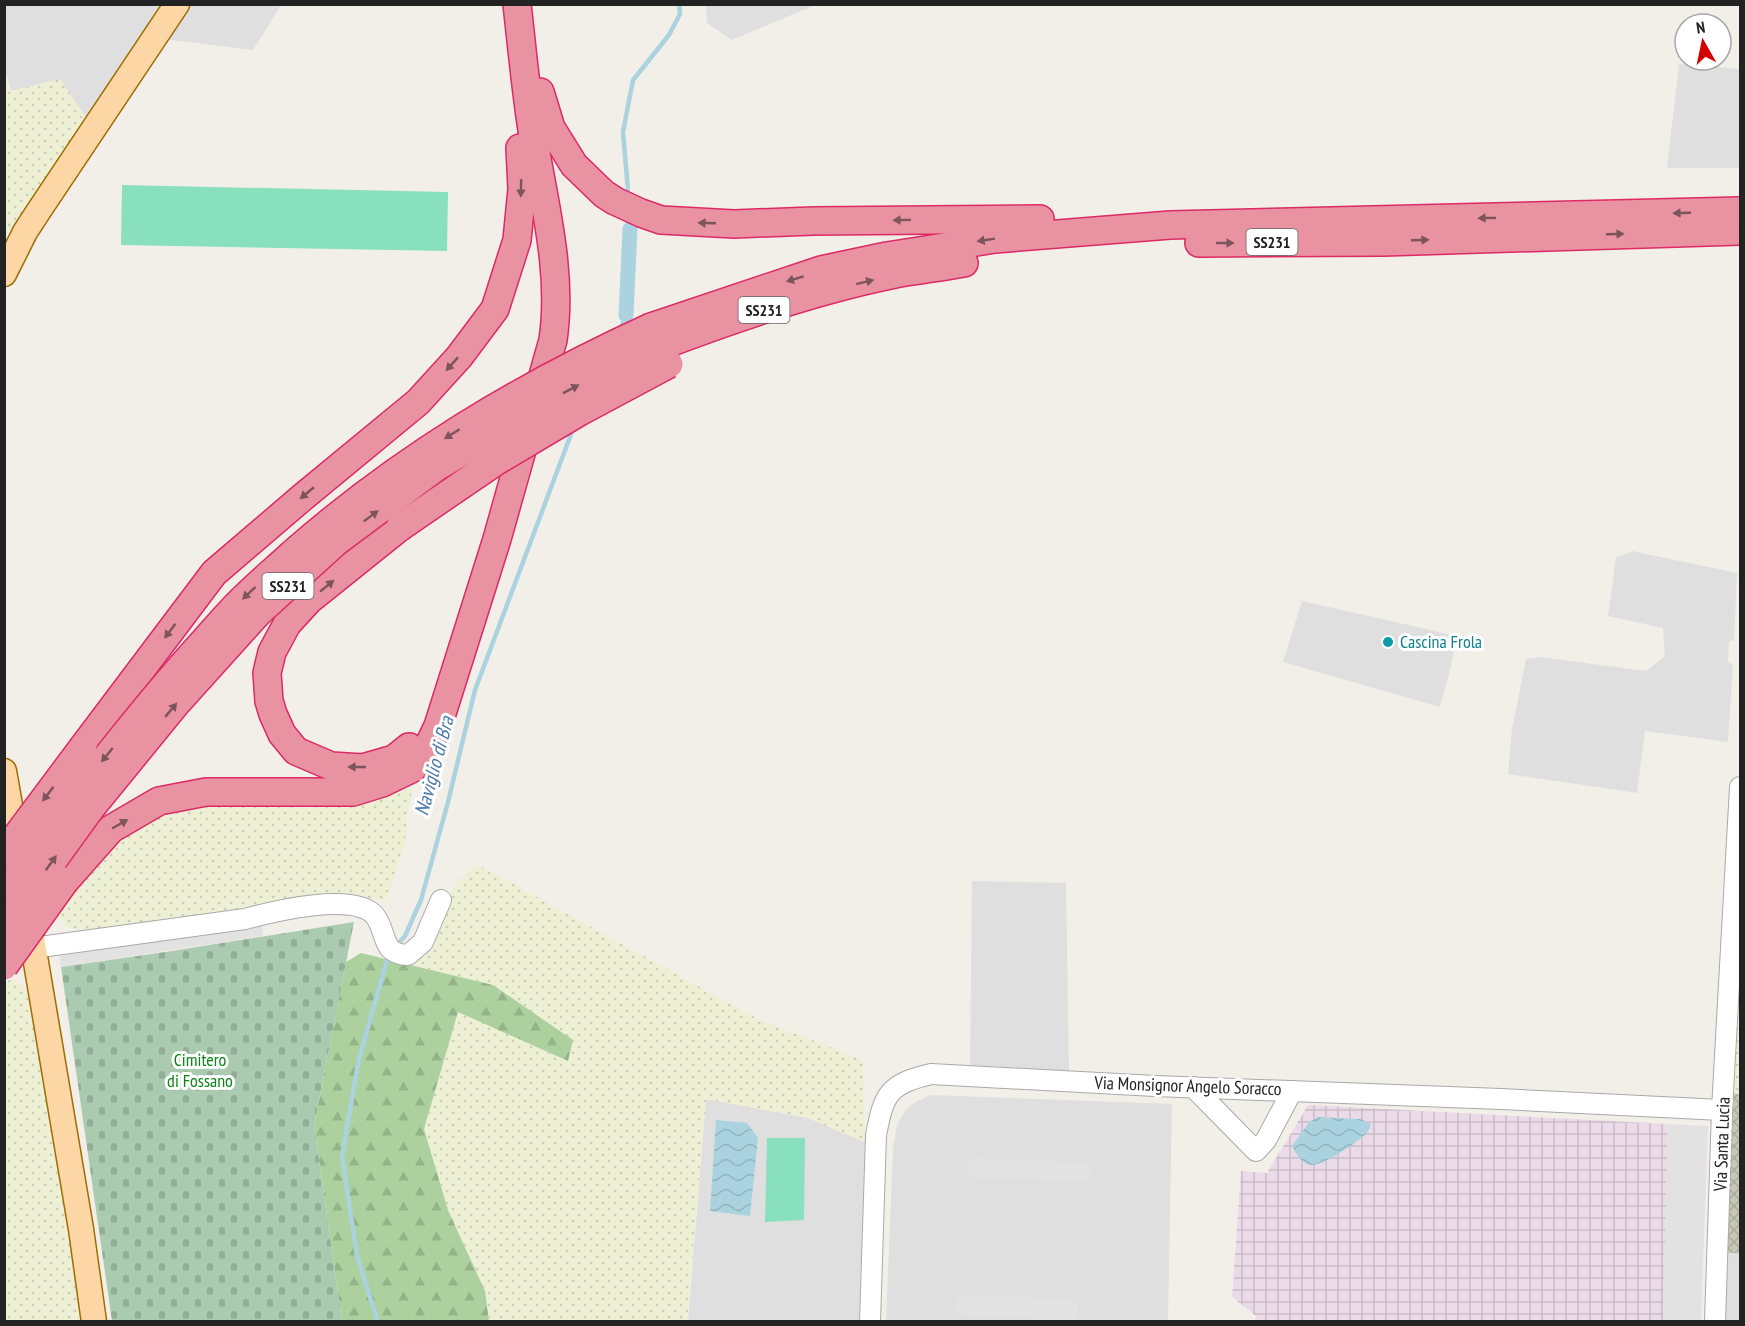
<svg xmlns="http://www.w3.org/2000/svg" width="1745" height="1326" viewBox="0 0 1745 1326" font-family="'PT Sans Narrow',sans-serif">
  <defs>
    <pattern id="industrial-grid" width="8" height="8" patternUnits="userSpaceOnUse" patternTransform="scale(1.5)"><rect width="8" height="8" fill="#ebdbe8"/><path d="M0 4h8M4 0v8" fill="none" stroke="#c9bcc7"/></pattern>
    <pattern id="construction-cross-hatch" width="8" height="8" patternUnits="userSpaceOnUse" patternTransform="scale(1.5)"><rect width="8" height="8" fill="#c7c7b4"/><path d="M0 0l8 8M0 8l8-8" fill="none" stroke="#abab9a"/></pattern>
    <pattern id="farmland-dots" width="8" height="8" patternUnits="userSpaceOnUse" patternTransform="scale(1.5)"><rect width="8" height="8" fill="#eef0d5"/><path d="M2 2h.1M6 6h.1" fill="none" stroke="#ccceb7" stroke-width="1.8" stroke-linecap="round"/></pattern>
    <pattern id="forest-firs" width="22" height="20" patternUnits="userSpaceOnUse" patternTransform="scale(1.5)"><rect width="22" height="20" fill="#add19e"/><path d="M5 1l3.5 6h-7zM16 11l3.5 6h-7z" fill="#95b388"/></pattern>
    <pattern id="cemetery-stones" width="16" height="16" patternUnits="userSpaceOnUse" patternTransform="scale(1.5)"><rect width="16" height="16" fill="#aacbaf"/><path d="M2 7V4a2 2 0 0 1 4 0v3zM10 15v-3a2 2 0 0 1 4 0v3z" fill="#92ae96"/></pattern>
    <pattern id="water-waves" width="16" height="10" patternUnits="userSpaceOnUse" patternTransform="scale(1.5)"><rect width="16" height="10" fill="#aad3df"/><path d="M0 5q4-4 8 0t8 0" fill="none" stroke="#92b5bf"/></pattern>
  </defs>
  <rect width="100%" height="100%" fill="#f2efe9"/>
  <g fill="#e0dfdf">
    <path d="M4,5H281L253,50L164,39L87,119L11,91L5,69Z"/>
    <path d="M706,5V4L815,5L732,40L707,23Z"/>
    <path d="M1679,64L1740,69V168H1667Z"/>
    <path d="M1632,551L1737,573L1734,640L1729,641L1728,662L1733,665L1728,742L1645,731L1637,793L1508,774L1512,729L1526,659L1540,657L1646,671L1665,656L1663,628L1608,616L1616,558Z"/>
    <path d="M1302,601L1457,636L1451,666L1440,707L1283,662Z"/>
    <path d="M972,881L1066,883L1069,1071L970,1065Z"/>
    <path d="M930,1095L1172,1104L1168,1321L886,1322L893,1149L897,1125L905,1111L914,1103Z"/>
    <path d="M706,1099L808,1118L865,1142L859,1321L688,1322Z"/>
    <path d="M1726,1253H1740V1321L1725,1322Z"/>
  </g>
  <path fill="url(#industrial-grid)" d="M1308,1105L1668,1124L1663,1321H1255L1256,1316L1232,1297L1241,1171L1267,1173Z"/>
  <path fill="url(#construction-cross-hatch)" d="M1733,1093L1740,1094V1253H1727Z"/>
  <g fill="url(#farmland-dots)">
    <path d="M4,70L11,91L60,79L87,119L24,212L5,237Z"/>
    <path d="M413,787L407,814L405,843L387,900L334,897L148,924L87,931L69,928L54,915L113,840L153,816L198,803L307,808L359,805Z"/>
    <path d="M477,864L756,1018L863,1060L865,1142L808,1118L706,1099L687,1321H489L485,1291L448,1209L424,1129L458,1011L567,1061L493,985L415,966L455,884Z"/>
    <path d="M1740,940V1094L1733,1093Z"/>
    <path d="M10,979L20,983L31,995L71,1232L82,1321H5L4,987Z"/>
  </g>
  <path fill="url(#forest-firs)" d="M361,953L493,985L573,1040L568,1061L458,1012L424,1129L448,1210L485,1291L489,1321H342L314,1125L346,962Z"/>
  <path fill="url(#cemetery-stones)" d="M354,922L314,1125L342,1321H112L61,967L172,951Z"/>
  <g fill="#88e0be">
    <path d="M122,185L448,192L447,251L121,245Z"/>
    <path d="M767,1138H805L804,1220L765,1222Z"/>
  </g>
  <g fill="#e2e2e2">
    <path d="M262,925L263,936L61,967L59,956Z"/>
    <path d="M1668,1124L1708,1126L1701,1321H1663Z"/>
    <path d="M974,1158L1088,1163L1092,1170L1091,1176L1086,1182L974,1178L968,1171V1164Z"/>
    <path d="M962,1295L1070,1299L1077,1303L1079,1309L1078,1315L1073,1320L962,1316L957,1312L954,1305L957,1299Z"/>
  </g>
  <g fill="url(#water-waves)">
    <path d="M1318,1117L1360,1119L1371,1124C1370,1126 1369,1131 1367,1132C1361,1141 1321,1167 1311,1165C1301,1163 1296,1154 1292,1146L1309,1122Z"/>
    <path d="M716,1120L747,1123L758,1138L750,1216L710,1211Z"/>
  </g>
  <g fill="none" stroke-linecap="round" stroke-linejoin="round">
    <g stroke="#aad3df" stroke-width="4.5">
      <path d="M628,190L623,132L633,80L669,35L680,14L679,4"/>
      <path d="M619,332L626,315"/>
      <path d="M395,947L405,936L421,900L448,802L475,690L573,429"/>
      <path d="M378,1322L357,1256L342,1156L359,1059L389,953"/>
    </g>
    <path stroke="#aad3df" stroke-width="15" d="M626,315L630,229"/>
    <defs>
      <g id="minor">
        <path d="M33,948L245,919C271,912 355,891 375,916C388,933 380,954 408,955L423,942L441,900"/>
        <path d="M1193,1087L1256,1151L1266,1140L1292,1091"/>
        <path d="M870,1322L876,1135C884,1094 888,1084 931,1074L1155,1086L1501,1099L1722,1110"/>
        <path d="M1715,1322L1722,1110L1740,787"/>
      </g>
      <g id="major">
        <path d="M4,274L25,232L38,212L177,4"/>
        <path d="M4,771L18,851"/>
        <path d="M28,915L81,1229L94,1322"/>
      </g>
      <g id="highway">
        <path d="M540,92L551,128L574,165L604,194L615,201L641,213L661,220L734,224L813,221L1040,219"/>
        <path d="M1199,243L1383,242L1740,231"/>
        <path d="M651,327L821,270L887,256L995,239L1170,225L1740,211"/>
        <path d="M661,346C737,317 816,290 895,274C918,270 941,267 964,263"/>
        <path d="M400,527L309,600L287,624L272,652L267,673L269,701L273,714L282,734L296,751L331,766L363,768L394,759L409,747"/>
        <path d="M83,747L214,573L304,496L418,402L459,357L495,309L517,240L522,189L520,148"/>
        <path d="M65,881L111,829L159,801L206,792H353L382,783L413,768L427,749L438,726L497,539L553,340C563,272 544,203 533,136C526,93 522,48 517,4"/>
      </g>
    </defs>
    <use href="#minor" stroke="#a9a9a9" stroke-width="22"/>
    <use href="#major" stroke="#a06b00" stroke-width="27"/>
    <use href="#highway" stroke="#dc2a67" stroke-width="30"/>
    <use href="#minor" stroke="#fff" stroke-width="20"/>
    <use href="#major" stroke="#fcd6a4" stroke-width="24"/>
    <use href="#highway" stroke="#e892a2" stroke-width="27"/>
    <defs>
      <g id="highway-bridge">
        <path d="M400,527L495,462L581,411L669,364"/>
        <path d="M4,853L83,747"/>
        <path d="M4,892C69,806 132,720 205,640C218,626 231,610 245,597C260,582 277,568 292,554C401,458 520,387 651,327"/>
        <path d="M4,928L91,808L175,705L258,613L336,542L438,466L568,390L661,346"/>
        <path d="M4,966L65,881"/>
      </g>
    </defs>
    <use href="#highway-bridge" stroke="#dc2a67" stroke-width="30" stroke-linecap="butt"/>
    <use href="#highway-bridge" stroke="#e892a2" stroke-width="27"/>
  </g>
  <defs><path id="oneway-solid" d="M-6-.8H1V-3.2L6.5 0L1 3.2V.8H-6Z" transform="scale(1.5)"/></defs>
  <g fill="#7b545c">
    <use href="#oneway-solid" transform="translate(521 188) rotate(91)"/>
    <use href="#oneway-solid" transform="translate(1682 213) rotate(178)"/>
    <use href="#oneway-solid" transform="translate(1487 218) rotate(179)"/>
    <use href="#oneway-solid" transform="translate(902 220) rotate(179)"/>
    <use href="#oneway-solid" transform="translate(707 223) rotate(-178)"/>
    <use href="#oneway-solid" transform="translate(1615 234) rotate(-2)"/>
    <use href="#oneway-solid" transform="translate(986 240) rotate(171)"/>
    <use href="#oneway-solid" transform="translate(1420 240) rotate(-2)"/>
    <use href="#oneway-solid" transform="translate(1225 243)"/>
    <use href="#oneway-solid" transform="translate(795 279) rotate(163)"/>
    <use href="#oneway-solid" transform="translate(865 282) rotate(-14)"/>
    <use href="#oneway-solid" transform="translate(452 364) rotate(132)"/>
    <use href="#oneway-solid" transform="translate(571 389) rotate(-27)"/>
    <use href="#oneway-solid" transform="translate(452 434) rotate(148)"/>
    <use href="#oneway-solid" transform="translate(307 493) rotate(140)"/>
    <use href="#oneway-solid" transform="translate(371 516) rotate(-37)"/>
    <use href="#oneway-solid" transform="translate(327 586) rotate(-39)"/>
    <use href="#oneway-solid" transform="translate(249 593) rotate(137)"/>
    <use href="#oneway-solid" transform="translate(170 631) rotate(127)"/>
    <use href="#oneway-solid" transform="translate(171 710) rotate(-50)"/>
    <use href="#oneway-solid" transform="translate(107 755) rotate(129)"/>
    <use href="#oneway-solid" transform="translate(357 767) rotate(-180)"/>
    <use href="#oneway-solid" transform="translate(48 794) rotate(127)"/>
    <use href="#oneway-solid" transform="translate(120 824) rotate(-30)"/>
    <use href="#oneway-solid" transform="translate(51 863) rotate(-54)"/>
  </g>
  <circle fill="#0f9aa8" stroke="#fff" stroke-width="2" cx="1388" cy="642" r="6"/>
  <g text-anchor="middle" stroke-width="6" stroke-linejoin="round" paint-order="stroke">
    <g fill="#fff" stroke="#646464" stroke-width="1.5">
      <rect x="1246.5" y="229" width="51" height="26" rx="4.5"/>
      <rect x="738.5" y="297" width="51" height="26" rx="4.5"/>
      <rect x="262.5" y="573" width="51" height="26" rx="4.5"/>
    </g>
    <g font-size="16" font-weight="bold" fill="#222">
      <text x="1272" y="248">SS231</text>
      <text x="764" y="316">SS231</text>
      <text x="288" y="592">SS231</text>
    </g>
    <g font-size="18" fill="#0d838f" stroke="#fff" text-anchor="start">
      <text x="1400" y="648">Cascina Frola</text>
    </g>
    <g font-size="18" fill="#0c8416" stroke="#fff">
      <text x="200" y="1066">Cimitero<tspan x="200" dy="21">di Fossano</tspan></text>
    </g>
    <g font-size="18" fill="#222" stroke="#fff">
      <text transform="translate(1188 1086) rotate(2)" y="6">Via Monsignor Angelo Soracco</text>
      <text transform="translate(1722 1144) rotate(-88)" y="6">Via Santa Lucia</text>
    </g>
    <g font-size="20" font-style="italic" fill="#4a7aab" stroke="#fff">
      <text transform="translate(434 766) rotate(-75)" y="7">Naviglio di Bra</text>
    </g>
  </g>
  <rect width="1745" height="1326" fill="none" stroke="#222222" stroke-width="12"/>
  <g transform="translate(1703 42) rotate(351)"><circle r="28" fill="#ffffff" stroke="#a7a7a7" stroke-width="1.5"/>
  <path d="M0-4.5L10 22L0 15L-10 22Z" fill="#d40000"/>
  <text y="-9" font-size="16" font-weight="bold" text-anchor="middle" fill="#222222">N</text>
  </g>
</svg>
